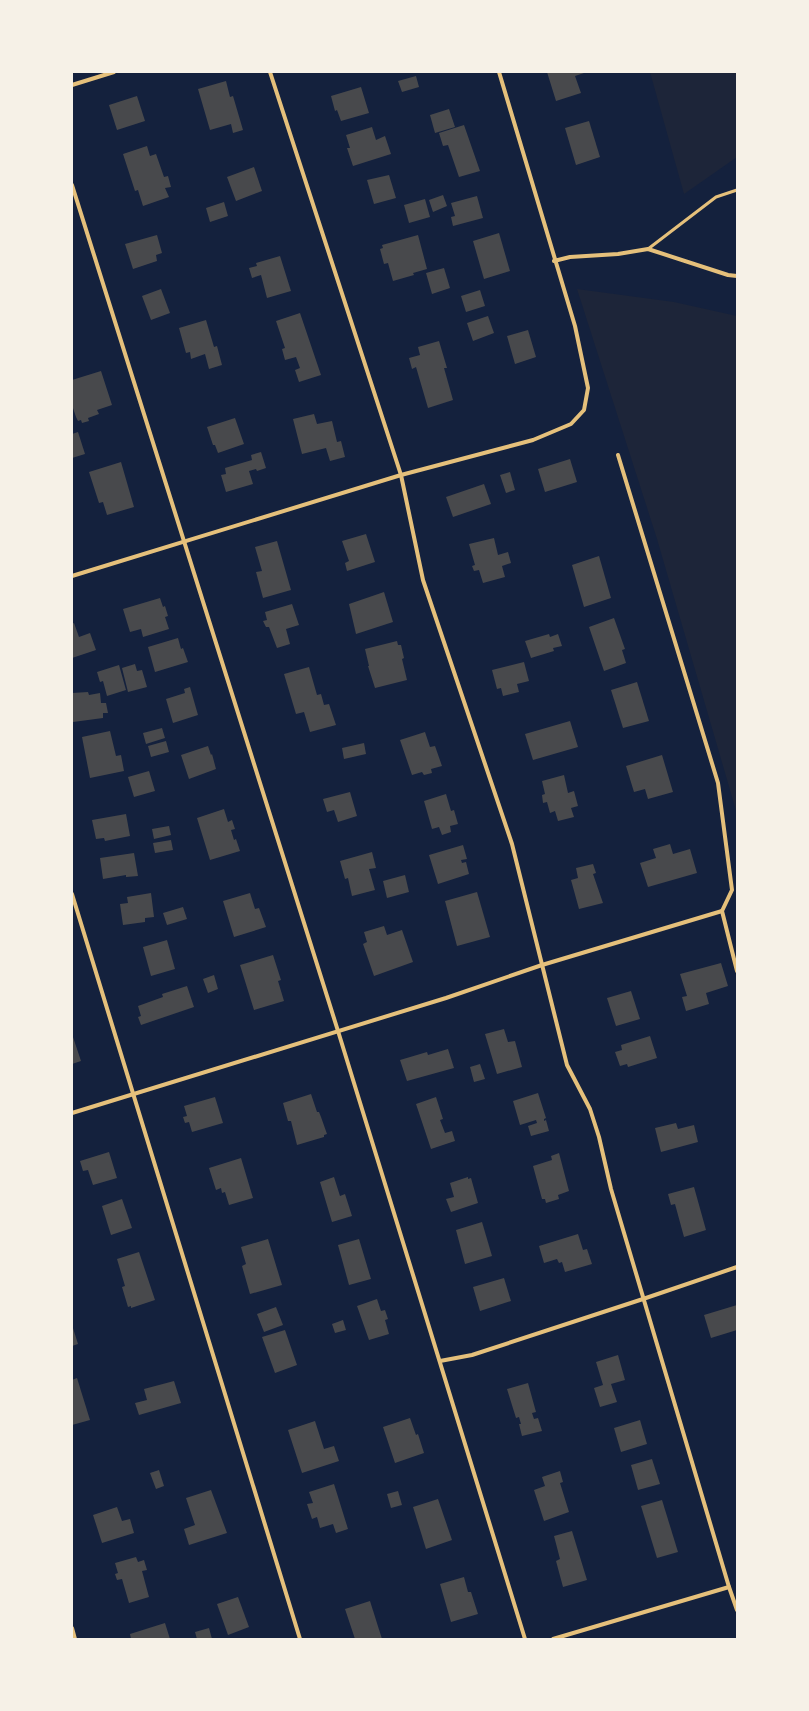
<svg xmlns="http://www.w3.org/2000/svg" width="809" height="1711" viewBox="0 0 809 1711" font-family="'Nunito Sans',sans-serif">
  <rect width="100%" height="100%" fill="#14213d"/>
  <g fill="#1d2539">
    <path d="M650,72H737V157L684,194Z"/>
    <path d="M577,289L674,302L737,316V814L657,539Z"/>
  </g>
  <g fill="#48494c">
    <path d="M547,72H583L584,73L575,76L581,93L556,101Z"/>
    <path d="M416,76L419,87L402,92L398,81Z"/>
    <path d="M226,81L230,97L233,96L243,130L233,133L231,124L210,130L198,89Z"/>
    <path d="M361,87L369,113L341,121L337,110L335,111L331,96Z"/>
    <path d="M137,96L145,121L117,130L109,105Z"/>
    <path d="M449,109L455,127L435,133L430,115Z"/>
    <path d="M589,121L600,157L576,165L565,128Z"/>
    <path d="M464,125L480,171L459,177L448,145L443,146L439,133Z"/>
    <path d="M372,127L376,140L385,136L391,154L353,166L347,148H350L346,135Z"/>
    <path d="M147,146L150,156L156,154L164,177L168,176L171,187L165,188L169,197L143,206L138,190L135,191L123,154Z"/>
    <path d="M254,167L262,191L236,201L227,177Z"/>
    <path d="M389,175L396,198L374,204L367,180Z"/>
    <path d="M443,195L447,206L433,212L429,200Z"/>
    <path d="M477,196L483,218L453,226L451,217L455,216L451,203Z"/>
    <path d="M425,199L430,217L409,223L404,205Z"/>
    <path d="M224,202L228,216L210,222L206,208Z"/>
    <path d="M499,233L510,271L484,279L473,241Z"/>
    <path d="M157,235L162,253L156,255L157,261L133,269L125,244Z"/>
    <path d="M418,235L427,269L413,273L414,275L393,281L388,263L384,264L380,249L383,248L382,245Z"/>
    <path d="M280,256L291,291L267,298L261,275L252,278L249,268L257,266L256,263Z"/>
    <path d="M444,268L450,288L432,294L426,273Z"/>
    <path d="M161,289L170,313L151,320L142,296Z"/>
    <path d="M480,290L485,306L466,312L461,296Z"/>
    <path d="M300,313L321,375L299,382L295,370L300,368L296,357L285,360L282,349L285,348L276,321Z"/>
    <path d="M488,316L494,333L473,341L467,323Z"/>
    <path d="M206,320L214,347L217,346L222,365L209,369L205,354L191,359L190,352L186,353L179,328Z"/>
    <path d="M528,330L536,357L515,364L507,336Z"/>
    <path d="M439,341L447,368H444L453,400L428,408L416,367L412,369L409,358L420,355L418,347Z"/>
    <path d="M101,371L112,405L97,410L99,414L88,418L89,421L82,423L81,420L78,421L76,417L72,405V380Z"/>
    <path d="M314,414L317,424L332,421L337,442L341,441L345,457L330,461L326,448L302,454L293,419Z"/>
    <path d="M235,418L244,444L218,453L215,445H213L207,427Z"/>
    <path d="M78,432L85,454L72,458V434Z"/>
    <path d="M261,452L266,468L257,471L256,469L249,471L253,484L226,492L221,475L226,474L225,468L252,460L251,455Z"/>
    <path d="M570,459L577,482L545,492L538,469Z"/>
    <path d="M121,462L134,507L107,515L103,502L99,503L89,472Z"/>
    <path d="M510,472L515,490L506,493L500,475Z"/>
    <path d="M484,484L491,504L453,517L446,497Z"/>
    <path d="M366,534L375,562L347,571L345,563L349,561L342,541Z"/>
    <path d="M494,538L498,555L508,552L511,563L502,566L505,577L483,583L479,570L474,571L472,566L475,565L469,544Z"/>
    <path d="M277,541L291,590L263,598L256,572L262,571L255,547Z"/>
    <path d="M599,556L611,598L584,607L572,565Z"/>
    <path d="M384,592L393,622L356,634L349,604Z"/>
    <path d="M160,598L163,607L165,606L168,616L165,617L169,629L143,637L141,629L130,632L123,609Z"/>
    <path d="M292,604L299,625L286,629L290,644L277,648L269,627H266L263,621L267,620L265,612Z"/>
    <path d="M614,618L625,649L622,650L626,663L604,671L589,627Z"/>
    <path d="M74,623L79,637L90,633L96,650L72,658V624Z"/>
    <path d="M549,634L550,637L558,634L562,646L553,648L554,651L531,658L525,641Z"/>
    <path d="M178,638L181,649L183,648L188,662L155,672L148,647Z"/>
    <path d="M397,641L398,645H401L404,658L402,659L407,680L375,688L368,666H369L365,649Z"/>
    <path d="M524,662L529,681L517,684L519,692L503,696L501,688L497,689L492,670Z"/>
    <path d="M135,664L137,671L142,670L147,687L128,692L122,668Z"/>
    <path d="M119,665L126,690L107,696L103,681L100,682L97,672Z"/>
    <path d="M309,667L317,695L321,694L324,705L329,704L336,725L310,732L304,712L296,714L284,674Z"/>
    <path d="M637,682L649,721L623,728L611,690Z"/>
    <path d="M190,687L198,715L173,723L166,699L185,693L184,689Z"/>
    <path d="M88,692L89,695L100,693L101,703H106L108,713H103V718L73,722L72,693Z"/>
    <path d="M570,721L578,747L533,760L525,734Z"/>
    <path d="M162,728L165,738L146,744L143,733Z"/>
    <path d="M110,731L116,756L121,755L124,771L90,778L82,737Z"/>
    <path d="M425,732L430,747L435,746L442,766L431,769L432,773L424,775L422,772L412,775L400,740Z"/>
    <path d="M166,741L169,752L151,757L148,746Z"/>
    <path d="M364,743L366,754L344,759L342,748Z"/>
    <path d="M208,746L211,755L212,754L216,769L189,779L181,755Z"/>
    <path d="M662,755L673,792L648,799L645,789L634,792L626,766Z"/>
    <path d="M149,771L155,791L134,797L128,777Z"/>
    <path d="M564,775L568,793L574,791L578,806L571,808L574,817L558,821L555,811L550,813L547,802L543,803L542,795L545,794L542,781Z"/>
    <path d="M350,792L357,816L338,822L334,810L327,812L323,799Z"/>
    <path d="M446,794L451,811L454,810L458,824L450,826L451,832L442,835L439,827L432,829L424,801Z"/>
    <path d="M224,809L228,822L232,820L235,829L231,830L234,840L236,839L240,851L210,860L197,818Z"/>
    <path d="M126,814L130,836L105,841L104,838L96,839L92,820Z"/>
    <path d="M169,826L171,835L154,839L152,829Z"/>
    <path d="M171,840L173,850L155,853L153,843Z"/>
    <path d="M670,844L673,854L690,849L697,873L648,887L640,863L656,858L653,849Z"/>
    <path d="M463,845L467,859L461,860L462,863L466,862L469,874L438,884L429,855Z"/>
    <path d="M372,852L376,868L369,869L375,890L352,896L348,878L345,879L340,861Z"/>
    <path d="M134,853L138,876L126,877V875L103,879L100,858Z"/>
    <path d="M593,864L596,873L593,874L603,903L579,909L571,880L578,878L576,868Z"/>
    <path d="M405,875L409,892L387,898L383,881Z"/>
    <path d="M477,892L490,937L457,946L445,901Z"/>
    <path d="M151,893L154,917L145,918V922L123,925L120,904L128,903L127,897Z"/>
    <path d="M250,893L255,909L259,908L266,927L234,937L223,901Z"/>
    <path d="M183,907L187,919L167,925L163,913Z"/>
    <path d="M384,926L387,935L402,930L413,962L374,976L363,944L367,942L364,932Z"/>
    <path d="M167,940L175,969L151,976L143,947Z"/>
    <path d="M273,955L281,980L278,981L284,1001L254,1010L240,965Z"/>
    <path d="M721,963L728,986L706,993L709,1004L686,1011L682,997L687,996L680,974Z"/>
    <path d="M214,975L218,989L208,993L203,979Z"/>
    <path d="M187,986L194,1007L141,1025L138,1017L141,1016L138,1006L163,997L162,994Z"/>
    <path d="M631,991L640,1019L616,1026L607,998Z"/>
    <path d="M504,1029L508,1042L515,1041L522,1067L497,1074L485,1034Z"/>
    <path d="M650,1036L657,1058L628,1067L627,1064L620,1066L615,1052L622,1050L621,1045Z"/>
    <path d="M73,1037L81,1061L72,1064V1038Z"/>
    <path d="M448,1049L454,1068L407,1081L400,1060L427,1052L428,1055Z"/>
    <path d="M480,1064L485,1079L474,1082L470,1067Z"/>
    <path d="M538,1093L546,1118L544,1119V1121L546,1120L549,1131L531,1136L528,1126L537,1123L536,1120L520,1125L513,1101Z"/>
    <path d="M311,1094L317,1112H319L321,1117L327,1134L324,1135V1137L297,1145L291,1121H288L283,1103Z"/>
    <path d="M215,1097L223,1123L192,1132L189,1122L185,1123L183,1117L187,1116L184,1106Z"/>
    <path d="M436,1097L443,1119L440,1120L445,1133L452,1131L455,1141L431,1149L416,1104Z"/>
    <path d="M676,1123L678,1129L694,1125L698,1142L661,1152L655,1128Z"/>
    <path d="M109,1152L117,1178L93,1185L88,1170L83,1171L80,1161Z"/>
    <path d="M559,1153L569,1191L558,1195L559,1199L546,1203L545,1199H542L533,1166L552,1160L551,1156Z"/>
    <path d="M241,1158L253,1198L229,1205L225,1192L222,1193L221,1188L216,1190L209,1168Z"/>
    <path d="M334,1177L340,1196L345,1194L352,1216L332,1222L320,1182Z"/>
    <path d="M468,1177V1179L471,1178L478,1203L451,1212L446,1199L454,1197L450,1183Z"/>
    <path d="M694,1187L706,1230L684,1237L675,1204L671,1205L668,1194Z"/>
    <path d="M122,1199L132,1228L111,1235L102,1206Z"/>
    <path d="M482,1222L492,1256L465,1264L456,1230Z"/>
    <path d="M578,1234L583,1250L587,1249L592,1264L565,1272L562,1262L559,1263L557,1259L544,1263L539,1246Z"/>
    <path d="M268,1239L282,1285L250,1294L242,1266L246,1264L241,1247Z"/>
    <path d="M359,1239L371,1279L349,1285L338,1245Z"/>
    <path d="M139,1252L155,1300L131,1308V1306L128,1307L122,1287L125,1286L117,1259Z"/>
    <path d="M504,1278L511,1301L480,1311L473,1287Z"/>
    <path d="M377,1299L381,1311L385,1310L388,1319L385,1320L389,1334L369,1340L357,1306Z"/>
    <path d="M737,1305V1330L711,1338L704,1315Z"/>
    <path d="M276,1307L283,1325L264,1332L257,1314Z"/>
    <path d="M343,1320L346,1330L335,1333L332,1324Z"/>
    <path d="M72,1325L78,1344L72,1346Z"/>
    <path d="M285,1330L297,1365L275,1373L262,1337Z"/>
    <path d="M618,1355L625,1380L611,1384L617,1402L600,1407L594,1388L603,1385L596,1362Z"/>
    <path d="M77,1378L90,1420L72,1425V1380Z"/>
    <path d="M174,1381L181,1403L139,1415L135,1403L147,1400L144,1389Z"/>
    <path d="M528,1383L536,1412L532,1413L534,1419L538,1418L542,1431L522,1436L519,1424H521L519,1417L516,1418L507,1389Z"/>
    <path d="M410,1418L416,1435L418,1434L424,1453L395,1463L383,1427Z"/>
    <path d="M640,1420L647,1444L621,1452L614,1428Z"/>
    <path d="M315,1421L324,1449L334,1446L339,1461L302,1473L288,1430Z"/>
    <path d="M652,1459L660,1484L638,1490L631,1465Z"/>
    <path d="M159,1470L164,1486L156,1489L150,1473Z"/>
    <path d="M560,1471L563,1482L560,1483L569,1512L544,1521L534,1490L545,1486L542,1477Z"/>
    <path d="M334,1484L348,1529L336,1533L333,1524L320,1528L317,1517L312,1519L307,1504L313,1503L309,1492Z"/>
    <path d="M211,1490L227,1533L189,1545L184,1529L195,1525L186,1498Z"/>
    <path d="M398,1491L402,1505L391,1508L387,1494Z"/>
    <path d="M438,1499L452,1540L426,1549L413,1507Z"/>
    <path d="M662,1500L678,1552L657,1558L641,1506Z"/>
    <path d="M117,1507L122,1521L130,1519L134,1533L102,1543L93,1515Z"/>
    <path d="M572,1531L587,1580L563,1587L556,1561L560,1559L554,1536Z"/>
    <path d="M136,1557L138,1562L144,1560L147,1570L142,1571L149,1597L129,1603L122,1579L117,1580L115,1574L118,1573L115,1563Z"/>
    <path d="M464,1577L468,1592H471L478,1614L451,1622L440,1584Z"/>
    <path d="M238,1597L249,1627L228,1635L217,1604Z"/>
    <path d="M370,1601L382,1639H355L345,1609Z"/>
    <path d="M165,1623L170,1639H131L130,1634Z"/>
    <path d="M209,1628L212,1639H197L195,1632Z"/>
  </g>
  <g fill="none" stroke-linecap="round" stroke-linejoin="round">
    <path stroke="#e5c07b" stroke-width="3" d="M648,249L716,197L737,190"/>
    <g stroke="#e5c07b" stroke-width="4">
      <path d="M270,72L401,475L423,580L512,844L567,1065L590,1109L599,1137L611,1189L729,1587L737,1610"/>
      <path d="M72,85L114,72"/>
      <path d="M72,185L338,1031L525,1639"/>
      <path d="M554,261L570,257L618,254L648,249L728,275L737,276"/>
      <path d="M618,455L718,783L732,890L722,911L737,971"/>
      <path d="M72,576L401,475L533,440L571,424L584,410L588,388L575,326L499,72"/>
      <path d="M72,894L300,1639"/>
      <path d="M72,1113L446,998L542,965L722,911"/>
      <path d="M440,1361L472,1355L643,1299L737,1267"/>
      <path d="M72,1628L75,1639"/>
      <path d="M553,1639L729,1587"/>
    </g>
  </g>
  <rect width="809" height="1711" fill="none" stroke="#f6f1e7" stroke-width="146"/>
</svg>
